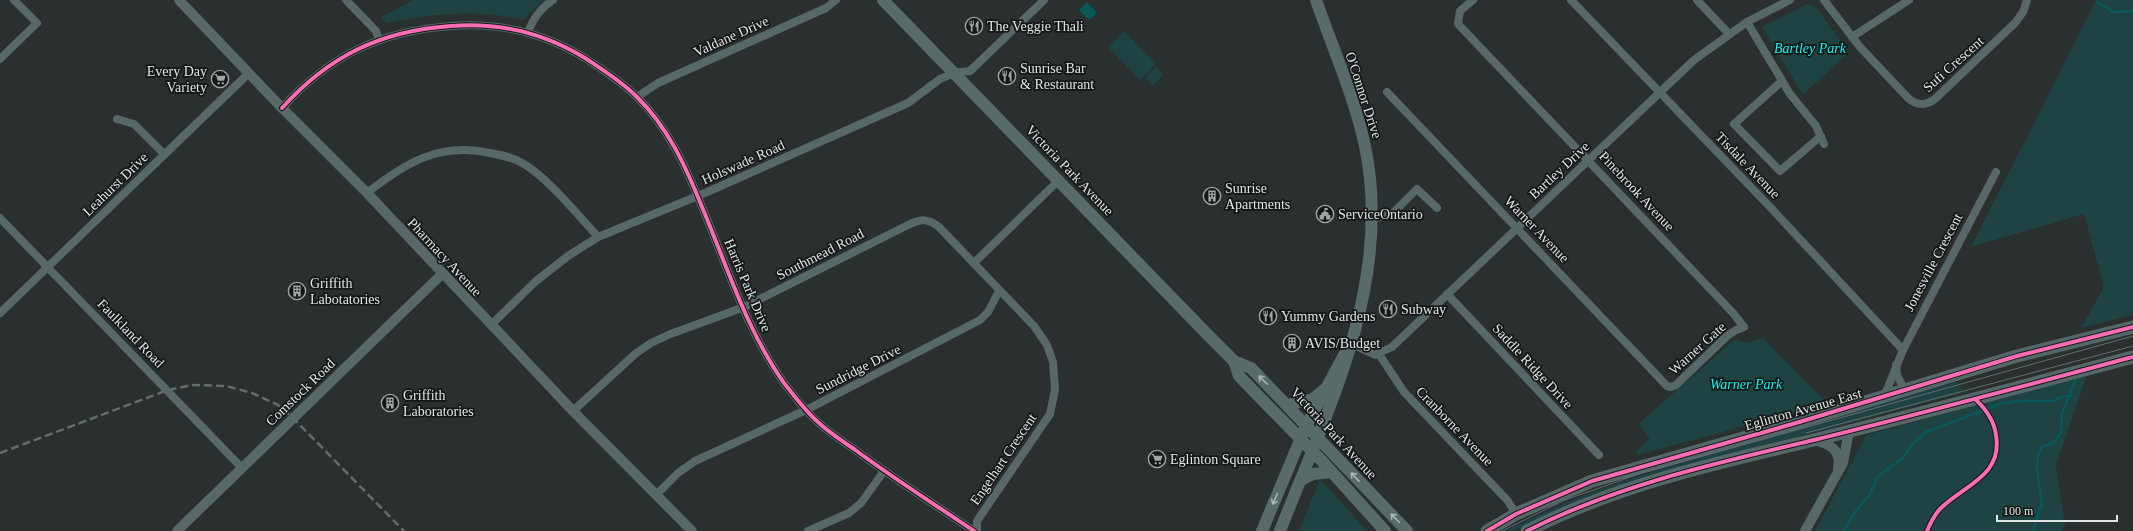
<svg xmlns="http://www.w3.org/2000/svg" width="2133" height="531" viewBox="0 0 2133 531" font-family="'Times New Roman',serif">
  <rect width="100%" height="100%" fill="#2a2f2f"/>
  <g fill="#1f4242">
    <path d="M413,0H543L524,20C478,9 433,13 387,23L381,17Z"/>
    <path d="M2096,0H2133V315L2081,328L2103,289V284L2084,214L1971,247Z"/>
    <path d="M1807,4L1816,7L1849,52L1803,95L1762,27Z"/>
    <path d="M1124,31L1156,64L1140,80L1108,47Z"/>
    <path d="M1157,66L1163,75L1153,86L1145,78Z"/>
    <path d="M1763,338L1824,400L1826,404L1638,455L1636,451L1650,438L1638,424L1735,339L1747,343Z"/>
    <path d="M2087,375L2056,465L2065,526L2062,531H1815L1866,435Z"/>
    <path d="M1959,381L1962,393L1644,478L1514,531H1506C1561,502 1618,481 1679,464L1682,465V463L1700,458V456Z"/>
    <path d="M1320,479C1337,496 1351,514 1367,531H1299Z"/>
  </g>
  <path fill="#0a5959" d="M1087,2L1097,13L1089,20L1079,10Z"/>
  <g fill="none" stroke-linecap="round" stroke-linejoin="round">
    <g stroke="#0a5959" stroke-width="2.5">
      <path d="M2097,2L2114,12L2133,11"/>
      <path d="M1844,531L1855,512L1869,496L1878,476L1902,459L1913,444L1926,432L2000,404L2019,401H2053L2064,396H2071"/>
      <path d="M2033,531L2042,503L2037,470L2038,455L2042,447L2053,443L2061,433L2062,414L2075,380"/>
    </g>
    <g stroke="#586868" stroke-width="8">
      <path d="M346,0L376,31L379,39"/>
      <path d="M1571,0L1771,208L1903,350"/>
      <path d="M1697,0L1729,34"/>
      <path d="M1824,0L1860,47L1908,98C1917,106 1927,106 1936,98L2015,23L2023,12L2027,0"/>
      <path d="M1747,22L1790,94L1816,126L1824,144"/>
      <path d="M528,32C533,19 542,7 553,0"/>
      <path d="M1852,37L1909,0"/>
      <path d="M0,59L37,23L14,0"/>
      <path d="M1782,81L1734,124L1780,171L1821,136"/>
      <path d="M1387,92L1667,386L1671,387L1676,385L1727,336L1736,330L1744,327L1733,313L1458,24L1460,11L1473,0"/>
      <path d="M637,97L658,83L826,8L836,0"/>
      <path d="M282,108C330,55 381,31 451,26C500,22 544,33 585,58C603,70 621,81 636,96C668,127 686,167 702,207C727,266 747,331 784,383C795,397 806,412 819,423C830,433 842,441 854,449C893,478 934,504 974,531"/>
      <path d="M117,119L134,124L164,154"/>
      <path d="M367,193C405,163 439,142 490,153C501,155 512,157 522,163C545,175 579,216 598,237"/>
      <path d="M0,218L242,468"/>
      <path d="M1372,219L1393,213L1417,189L1437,208"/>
      <path d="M974,263L1059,180"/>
      <path d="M1447,294L1599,455"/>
      <path d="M0,313L249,73"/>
      <path d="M491,325L536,281L568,256L598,237L705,193L908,103L940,79L954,73L970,71L1044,0"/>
      <path d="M1352,344L1375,355L1392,347L1694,60L1747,22L1790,0"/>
      <path d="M1379,354L1404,392L1508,501L1516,514"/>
      <path d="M1896,365L1897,375L1905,391"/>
      <path d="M1884,397L1903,350L1996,172"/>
      <path d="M573,411L635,354L651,343L668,335L744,307L908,225C921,219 928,218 939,227L1034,326L1047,345L1053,362L1055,390L1050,414L977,521V531"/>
      <path d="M657,494L678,473L695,461L806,410L980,320L988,312L999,291"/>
      <path d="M808,531L849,513L861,503L884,471"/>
    </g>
    <g stroke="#586868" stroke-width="10">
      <path d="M179,0L282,108L367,193L573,411L692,531"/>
      <path d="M1814,440C1830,444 1842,450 1838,469"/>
      <path d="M177,531L442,274"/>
      <path d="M1805,531L1843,463L1848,436L1852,430"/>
    </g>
    <g stroke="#586a6a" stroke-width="12">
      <path d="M883,0L1208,335L1234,361L1251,368L1407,531"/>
      <path d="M1234,361L1239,376L1321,460L1385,531"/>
      <path d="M1287,405L1313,399L1324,390"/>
      <path d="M1301,480L1313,474L1331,472"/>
      <path d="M1262,531L1306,426L1344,355"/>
      <path d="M1280,531C1324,418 1383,304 1370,178C1364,117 1336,58 1316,0"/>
    </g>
    <g stroke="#556867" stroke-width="13">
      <path d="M1487,531L1516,514L1592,481L1796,423L2017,356L2133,327"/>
      <path d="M1527,531C1617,485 1716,463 1814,440C1920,414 2027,385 2133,357"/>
    </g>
    <g stroke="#646d6d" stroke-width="1">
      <path d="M1806,433L2133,346"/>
      <path d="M1502,531L1565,500L1639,474L2133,336"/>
    </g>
    <path stroke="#646d6d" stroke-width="2.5" stroke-dasharray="8 4" stroke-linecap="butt" d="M0,453L168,390L192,385L226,386L252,393L278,405L293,418L404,531"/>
    <defs>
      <g id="cycleway">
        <path d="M282,108C330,55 381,31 451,26C500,22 544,33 585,58C603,70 621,81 636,96C668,127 686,167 702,207C727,266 747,331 784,383C795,397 806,412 819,423C830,433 842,441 854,449C893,478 934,504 974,531"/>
        <path d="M1487,531L1516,514L1592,481L1796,423L2017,356L2133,327"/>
        <path d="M1527,531C1617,485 1716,463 1814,440C1920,414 2027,385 2133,357"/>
        <path d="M1927,531C1930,524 1934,516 1939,510C1963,485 2003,477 1996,435C1994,420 1986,409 1975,399"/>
      </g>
    </defs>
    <use href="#cycleway" stroke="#141817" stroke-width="6"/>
    <use href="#cycleway" stroke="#f96db3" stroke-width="4"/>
  </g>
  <defs><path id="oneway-shaft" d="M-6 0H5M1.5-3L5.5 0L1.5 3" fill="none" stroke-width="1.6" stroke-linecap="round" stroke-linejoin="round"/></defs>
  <g stroke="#aab4b4">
    <use href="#oneway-shaft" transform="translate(1263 380) rotate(-135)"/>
    <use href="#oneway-shaft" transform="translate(1355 477) rotate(-133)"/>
    <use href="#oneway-shaft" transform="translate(1275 499) rotate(113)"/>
    <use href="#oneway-shaft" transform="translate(1395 518) rotate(-134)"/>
  </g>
  <defs>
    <symbol id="restaurant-ring" viewBox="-11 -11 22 22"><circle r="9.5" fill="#141817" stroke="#a0a5a5" stroke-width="1.5"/><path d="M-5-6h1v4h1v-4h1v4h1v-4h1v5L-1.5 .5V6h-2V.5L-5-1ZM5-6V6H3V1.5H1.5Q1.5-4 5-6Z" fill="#a0a5a5"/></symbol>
    <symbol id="supermarket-ring" viewBox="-11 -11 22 22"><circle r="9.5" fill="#141817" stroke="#a0a5a5" stroke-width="1.5"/><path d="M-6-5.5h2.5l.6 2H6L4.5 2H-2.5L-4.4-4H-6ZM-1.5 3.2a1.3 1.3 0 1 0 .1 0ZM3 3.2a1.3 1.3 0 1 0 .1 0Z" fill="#a0a5a5"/></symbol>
    <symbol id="building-ring" viewBox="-11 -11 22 22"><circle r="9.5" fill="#141817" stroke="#a0a5a5" stroke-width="1.5"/><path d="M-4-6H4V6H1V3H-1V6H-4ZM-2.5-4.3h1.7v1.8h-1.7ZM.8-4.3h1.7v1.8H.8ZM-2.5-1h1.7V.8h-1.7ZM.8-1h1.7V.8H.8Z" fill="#a0a5a5"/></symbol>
    <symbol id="civic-ring" viewBox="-11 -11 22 22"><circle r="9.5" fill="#141817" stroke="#a0a5a5" stroke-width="1.5"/><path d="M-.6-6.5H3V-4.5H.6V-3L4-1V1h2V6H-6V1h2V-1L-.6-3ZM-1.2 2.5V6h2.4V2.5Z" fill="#a0a5a5"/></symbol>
  </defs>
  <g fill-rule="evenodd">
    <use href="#restaurant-ring" x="964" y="16" width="20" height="20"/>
    <use href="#restaurant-ring" x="997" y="66" width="20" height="20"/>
    <use href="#supermarket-ring" x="210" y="69" width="20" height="20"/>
    <use href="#building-ring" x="1202" y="186" width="20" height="20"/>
    <use href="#civic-ring" x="1315" y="204" width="20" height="20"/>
    <use href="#building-ring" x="287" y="281" width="20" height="20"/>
    <use href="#restaurant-ring" x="1378" y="299" width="20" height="20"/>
    <use href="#restaurant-ring" x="1258" y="306" width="20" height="20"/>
    <use href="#building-ring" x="1282" y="333" width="20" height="20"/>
    <use href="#building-ring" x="380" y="393" width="20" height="20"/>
    <use href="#supermarket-ring" x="1147" y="449" width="20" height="20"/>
  </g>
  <g text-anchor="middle" stroke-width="3.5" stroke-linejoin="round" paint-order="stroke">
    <g font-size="14" fill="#e0e5e5" stroke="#141817" text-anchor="start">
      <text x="987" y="31">The Veggie Thali</text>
      <text x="1020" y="73">Sunrise Bar<tspan x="1020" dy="16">&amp; Restaurant</tspan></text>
      <text x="207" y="76" text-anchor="end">Every Day<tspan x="207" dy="16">Variety</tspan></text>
      <text x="1225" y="193">Sunrise<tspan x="1225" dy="16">Apartments</tspan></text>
      <text x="1338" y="219">ServiceOntario</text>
      <text x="310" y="288">Griffith<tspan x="310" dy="16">Labotatories</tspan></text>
      <text x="1401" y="314">Subway</text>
      <text x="1281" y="321">Yummy Gardens</text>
      <text x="1305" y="348">AVIS/Budget</text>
      <text x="403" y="400">Griffith<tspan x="403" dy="16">Laboratories</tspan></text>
      <text x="1170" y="464">Eglinton Square</text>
    </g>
    <g font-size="14" fill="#e0e5e5" stroke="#141817">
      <text transform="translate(731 36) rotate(-24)" y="5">Valdane Drive</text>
      <text transform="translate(1953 64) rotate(-42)" y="5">Sufi Crescent</text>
      <text transform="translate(1364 95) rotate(72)" y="5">O'Connor Drive</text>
      <text transform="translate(743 162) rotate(-24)" y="5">Holswade Road</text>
      <text transform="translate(1748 165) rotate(46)" y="5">Tisdale Avenue</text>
      <text transform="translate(1070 170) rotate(46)" y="5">Victoria Park Avenue</text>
      <text transform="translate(1559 170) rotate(-43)" y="5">Bartley Drive</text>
      <text transform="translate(115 184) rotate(-44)" y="5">Leahurst Drive</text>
      <text transform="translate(1637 191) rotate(47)" y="5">Pinebrook Avenue</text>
      <text transform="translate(1537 229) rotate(46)" y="5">Warner Avenue</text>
      <text transform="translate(820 254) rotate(-27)" y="5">Southmead Road</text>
      <text transform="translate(445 257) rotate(47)" y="5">Pharmacy Avenue</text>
      <text transform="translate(1933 262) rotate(-62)" y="5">Jonesville Crescent</text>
      <text transform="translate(748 285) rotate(67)" y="5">Harris Park Drive</text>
      <text transform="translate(131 333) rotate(46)" y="5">Faulkland Road</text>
      <text transform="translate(1697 348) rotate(-42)" y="5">Warner Gate</text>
      <text transform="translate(1533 366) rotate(47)" y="5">Saddle Ridge Drive</text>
      <text transform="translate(858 369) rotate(-27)" y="5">Sundridge Drive</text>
      <text transform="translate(300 392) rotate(-44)" y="5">Comstock Road</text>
      <text transform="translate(1803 409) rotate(-16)" y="5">Eglinton Avenue East</text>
      <text transform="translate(1455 426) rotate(46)" y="5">Cranborne Avenue</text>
      <text transform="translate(1334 433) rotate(47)" y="5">Victoria Park Avenue</text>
      <text transform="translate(1003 459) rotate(-56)" y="5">Engelhart Crescent</text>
    </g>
    <g font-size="14" font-style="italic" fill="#10f7f7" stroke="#141817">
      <text x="1810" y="53">Bartley Park</text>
      <text x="1746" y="389">Warner Park</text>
    </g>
  </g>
  <path d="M1997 515v6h120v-6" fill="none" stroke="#e0e5e5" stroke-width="2"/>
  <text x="2003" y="515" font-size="12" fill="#e0e5e5" stroke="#141817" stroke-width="3" paint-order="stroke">100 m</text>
</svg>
